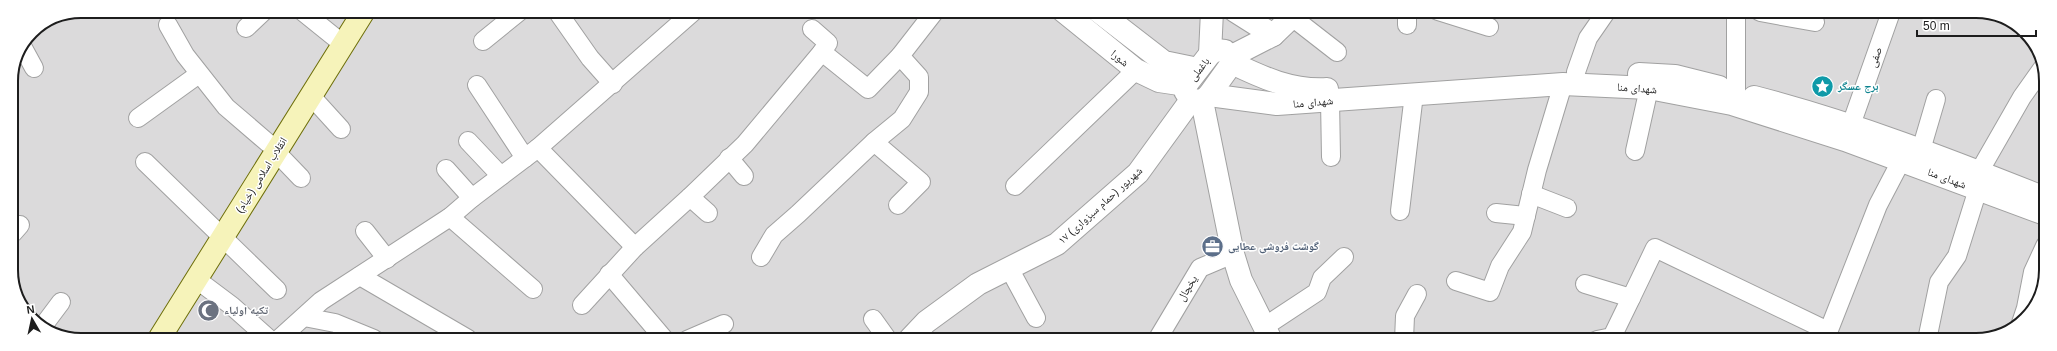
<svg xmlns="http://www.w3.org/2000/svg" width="2057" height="351" viewBox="0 0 2057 351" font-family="Arial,'Noto Naskh Arabic',sans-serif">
  <rect width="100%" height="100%" fill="#eeeae4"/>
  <path fill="#dbdadb" d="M81,11L1985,12L2022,29L2045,67V279L2022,323L1976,340L72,339L35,322L13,288L11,81L16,54L32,31L54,16Z"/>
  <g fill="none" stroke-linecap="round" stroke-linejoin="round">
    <defs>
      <g id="minor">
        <path d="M302,11L343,44"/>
        <path d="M557,11L590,58L613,84"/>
        <path d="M1407,11V25"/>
        <path d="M1438,11L1489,27"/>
        <path d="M1760,12L1815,22"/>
        <path d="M1292,17L1337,52"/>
        <path d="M168,25L185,55L226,107L268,143"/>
        <path d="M246,28L264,11"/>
        <path d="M483,41L520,11"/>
        <path d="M22,46L34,68"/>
        <path d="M822,52L868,89L900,56L935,11"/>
        <path d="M1576,72L1588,38L1606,12"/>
        <path d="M477,85L525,158"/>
        <path d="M1736,92V12"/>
        <path d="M311,96L341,129"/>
        <path d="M1330,100L1331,157"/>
        <path d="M138,118L199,74"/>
        <path d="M1851,125L1891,12"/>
        <path d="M468,141L501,176"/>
        <path d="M874,142L921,182L898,205"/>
        <path d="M538,148L635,247"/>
        <path d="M1921,150L1936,99"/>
        <path d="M1635,151L1649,88"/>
        <path d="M276,152L301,178"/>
        <path d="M729,158L744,176"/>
        <path d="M145,162L277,290"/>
        <path d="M446,169L472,198"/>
        <path d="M1979,172L2022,97L2044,66"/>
        <path d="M1015,186L1136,70"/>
        <path d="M1531,194L1567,208"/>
        <path d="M690,197L708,213"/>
        <path d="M1400,211L1414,94"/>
        <path d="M1496,213L1526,216"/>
        <path d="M450,217L533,289"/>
        <path d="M365,231L387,259"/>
        <path d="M13,233L20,225"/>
        <path d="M761,257L774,235L798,214L874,142L902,119L919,92V77L900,56"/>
        <path d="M1009,268L1036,318"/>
        <path d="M609,274L665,340"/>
        <path d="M360,276L468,339"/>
        <path d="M196,279L232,306L269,339"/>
        <path d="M1456,281L1490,292L1500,266L1522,232L1537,170L1563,84"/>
        <path d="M1585,284L1631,298L1612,337L1597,340"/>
        <path d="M1631,298L1655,248L1828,331"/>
        <path d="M582,305L635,247L690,197L745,144L822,52L828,43L812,29"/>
        <path d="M304,317L335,323L374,339"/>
        <path d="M873,319L888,340"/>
        <path d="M2021,323L2026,308L2033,272L2045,246"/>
        <path d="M43,326L61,302"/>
        <path d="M1264,327L1317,292L1322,278L1344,257"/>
        <path d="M279,339L321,301L450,217L472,198L538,148L694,11"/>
        <path d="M687,340L724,324"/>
        <path d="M1157,340L1200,268L1233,254"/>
        <path d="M1404,340L1405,316L1417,294"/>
        <path d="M1825,340L1878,205L1901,161"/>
        <path d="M1927,340L1939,282L1957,256L1978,189"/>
      </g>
      <g id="tertiary">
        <path d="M1063,11L1136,70L1159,81L1186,85"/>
        <path d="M1098,11L1164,62L1198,69"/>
        <path d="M1235,11L1273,35"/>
        <path d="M1216,50L1225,51L1230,57L1232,63L1209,95L1202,101L1191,100L1185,91L1186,85L1210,54Z"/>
        <path d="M1210,54L1212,11"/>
        <path d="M1230,57L1273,35L1298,11"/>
        <path d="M1232,63C1263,78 1292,91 1327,89"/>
        <path d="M1639,74L1675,76L1719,87"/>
        <path d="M1209,95L1277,104L1563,84L1649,88L1732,104L1845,140L2045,214"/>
        <path d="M1754,97C1854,123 1950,160 2045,198"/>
        <path d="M1202,101L1233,254L1241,280L1271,340"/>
        <path d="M909,340L926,322L978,284L1057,244L1138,173L1191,100"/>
      </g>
      <path id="secondary" d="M159,339L364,11"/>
    </defs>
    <use href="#minor" stroke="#a1a1a1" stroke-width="20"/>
    <use href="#tertiary" stroke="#a1a1a1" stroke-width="24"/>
    <use href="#secondary" stroke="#6e6f0a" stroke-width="24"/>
    <use href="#minor" stroke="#fff" stroke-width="18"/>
    <use href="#tertiary" stroke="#fff" stroke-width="22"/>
    <use href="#secondary" stroke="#f6f3ba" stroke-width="22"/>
  </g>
  <defs>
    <symbol id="sight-disc" viewBox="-11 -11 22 22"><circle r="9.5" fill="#0f9aa8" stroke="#fff"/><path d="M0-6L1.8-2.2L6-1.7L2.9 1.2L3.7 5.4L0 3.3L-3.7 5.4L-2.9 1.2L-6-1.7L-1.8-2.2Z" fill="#fff"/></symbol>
    <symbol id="office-disc" viewBox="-11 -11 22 22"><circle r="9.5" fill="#5c6f8a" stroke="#fff"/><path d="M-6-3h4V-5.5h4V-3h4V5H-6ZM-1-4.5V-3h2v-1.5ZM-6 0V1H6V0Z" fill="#fff"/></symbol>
    <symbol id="mosque-disc" viewBox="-11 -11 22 22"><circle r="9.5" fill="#6b7280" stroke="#fff"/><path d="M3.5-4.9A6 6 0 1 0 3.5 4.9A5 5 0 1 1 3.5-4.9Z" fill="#fff"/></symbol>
  </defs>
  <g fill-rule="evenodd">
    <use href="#sight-disc" x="1810" y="74" width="25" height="25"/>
    <use href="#office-disc" x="1200" y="234" width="25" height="25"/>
    <use href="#mosque-disc" x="196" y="298" width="25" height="25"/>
  </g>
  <g text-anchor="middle" stroke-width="3" stroke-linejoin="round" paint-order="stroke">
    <g font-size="11" fill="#1d1d1d" stroke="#fff">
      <text transform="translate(1875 57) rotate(-71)" y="4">صفی</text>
      <text transform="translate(1120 58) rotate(39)" y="4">شورا</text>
      <text transform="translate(1199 69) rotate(-52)" y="4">باغملی</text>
      <text transform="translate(1637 88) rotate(4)" y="4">شهدای منا</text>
      <text transform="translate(1313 102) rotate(-5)" y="4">شهدای منا</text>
      <text transform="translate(261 175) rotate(-58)" y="4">انقلاب اسلامی (خیام)</text>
      <text transform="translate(1947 178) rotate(20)" y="4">شهدای منا</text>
      <text transform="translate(1100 205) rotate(-42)" y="4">۱۷ شهریور (حمام سبزواری)</text>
      <text transform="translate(1187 288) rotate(-59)" y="4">یخچال</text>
    </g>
    <g font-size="11" font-weight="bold" fill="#0d838f" stroke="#fff" text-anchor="start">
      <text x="1838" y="90">برج عسگر</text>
    </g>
    <g font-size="11" font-weight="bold" fill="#4e5e75" stroke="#fff" text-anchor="start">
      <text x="1228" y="250">گوشت فروشی عطایی</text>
    </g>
    <g font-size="11" font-weight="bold" fill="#5b616d" stroke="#fff" text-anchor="start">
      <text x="224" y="314">تکیه اولیاء</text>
    </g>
  </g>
  <path d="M0 0H2057V351H0ZM81 18H1976A63 63 0 0 1 2039 81V270A63 63 0 0 1 1976 333H81A63 63 0 0 1 18 270V81A63 63 0 0 1 81 18Z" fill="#fff" fill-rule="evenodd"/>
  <path fill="none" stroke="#1d1d1d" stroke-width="2" d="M81 18H1976A63 63 0 0 1 2039 81V270A63 63 0 0 1 1976 333H81A63 63 0 0 1 18 270V81A63 63 0 0 1 81 18Z"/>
  <g transform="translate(32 319) rotate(351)" stroke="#ffffff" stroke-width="3" paint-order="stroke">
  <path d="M0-3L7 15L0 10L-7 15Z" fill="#1d1d1d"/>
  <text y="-6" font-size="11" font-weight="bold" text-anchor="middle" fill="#1d1d1d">N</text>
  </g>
  <path d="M1917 30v6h119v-6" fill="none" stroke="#1d1d1d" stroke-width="2"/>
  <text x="1923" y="30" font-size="12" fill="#1d1d1d" stroke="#ffffff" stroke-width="3" paint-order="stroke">50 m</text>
</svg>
